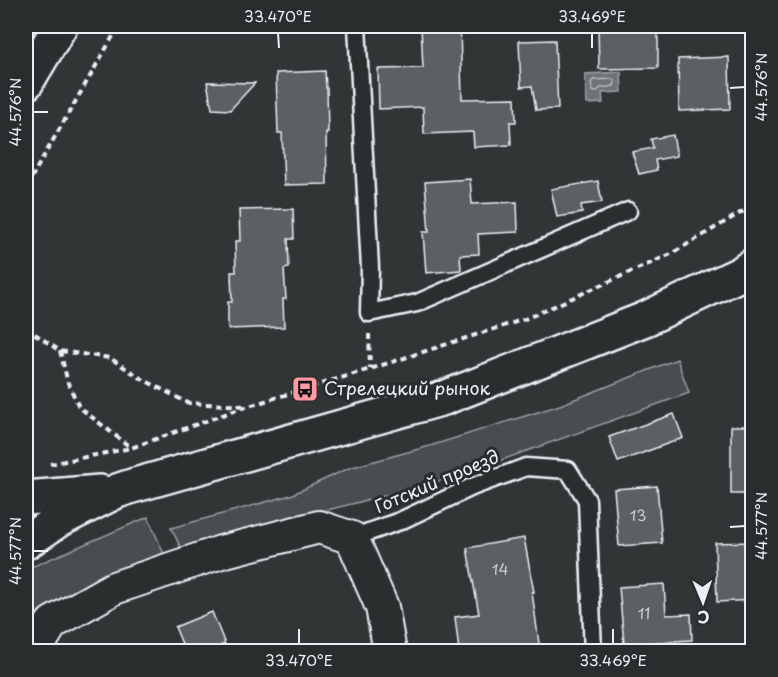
<svg xmlns="http://www.w3.org/2000/svg" width="778" height="677" viewBox="0 0 778 677" font-family="'Playpen Sans',sans-serif">
  <rect width="100%" height="100%" fill="#323536"/>
  <filter id="ink" filterUnits="userSpaceOnUse"><feTurbulence type="fractalNoise" baseFrequency=".0167" numOctaves="2"/><feDisplacementMap in="SourceGraphic" scale="12" xChannelSelector="R" yChannelSelector="G"/><feConvolveMatrix kernelMatrix="1 2 1 2 8 2 1 2 1" color-interpolation-filters="sRGB"/></filter>
  <g filter="url(#ink)">
    <g fill="#494d4f" stroke="#989fa4" stroke-width="1.5">
      <path d="M677,359L689,393L454,477L392,494L303,516L182,550L171,528L291,495L349,468L430,446L560,405Z"/>
      <path d="M148,517L167,561L26,648V575L31,567Z"/>
    </g>
    <path fill="#6e7376" stroke="#9fa5aa" stroke-width="1.5" d="M621,72L622,92L602,93L603,103L587,104L585,74Z"/>
    <g fill="none" stroke-linecap="round" stroke-linejoin="round">
      <path stroke="#b7bfc4" stroke-width="1.5" d="M613,79L615,81L614,86L601,88L596,92L592,91L591,83L593,80Z"/>
    </g>
    <g fill="#5c6063" stroke="#e8f1f8" stroke-width="1.5">
      <path d="M421,26H460L462,99L515,98L516,122H510L511,145L474,147L473,132L424,134L423,107L379,109L378,69L423,68Z"/>
      <path d="M598,26H658V68L599,69Z"/>
      <path d="M555,40L558,109L536,110L532,86L521,87L519,41Z"/>
      <path d="M729,57L730,109L679,111L678,59Z"/>
      <path d="M325,71L326,88H327L328,132H326L327,184L284,185L282,133H278L276,73Z"/>
      <path d="M207,82L255,83L230,110L212,109Z"/>
      <path d="M673,135L677,156L655,160L657,170L639,174L632,152L653,148L651,139Z"/>
      <path d="M470,179L472,204L517,202L518,232L478,234L479,254L460,255L461,270L426,273L423,232H429L425,182Z"/>
      <path d="M598,181L602,202L581,205L582,213L557,217L551,189Z"/>
      <path d="M293,209L294,239H288L289,268L284,269L286,299H283L284,327L228,329V302H232L231,272H236L235,241H240L239,210Z"/>
      <path d="M674,414L683,438L618,462L609,437Z"/>
      <rect x="731" y="426" width="22" height="68"/>
      <path d="M657,486L662,543L619,546L614,489Z"/>
      <path d="M524,538L534,592H532L540,651H459L455,617L479,614L467,548Z"/>
      <path d="M753,542V600L717,602L715,543Z"/>
      <path d="M664,584L666,615L691,614L692,640L624,644L619,587Z"/>
      <path d="M212,612L225,644L206,651H185L175,627Z"/>
    </g>
    <g fill="none" stroke-linecap="round" stroke-linejoin="round">
      <defs>
        <g id="service">
          <path d="M357,26L370,268L369,313L417,303L628,211"/>
          <path d="M352,538L400,521L472,487L526,467L568,470L587,500L593,652"/>
        </g>
        <path id="minor" d="M34,652L52,623L114,588L221,552L319,527L352,538L382,607L390,652"/>
        <g id="secondary">
          <path d="M26,83L60,26"/>
          <path d="M26,498L100,492"/>
          <path d="M26,542L57,521L117,491L132,486L444,398L645,319L740,274L752,266"/>
        </g>
      </defs>
      <use href="#service" stroke="#e8f1f8" stroke-width="21"/>
      <use href="#minor" stroke="#e8f1f8" stroke-width="36"/>
      <use href="#secondary" stroke="#e8f1f8" stroke-width="38"/>
      <g stroke="#e8f1f8" stroke-width="4" stroke-dasharray="6 4.5" stroke-linecap="butt">
        <path d="M26,187L119,26"/>
        <path d="M26,328L60,351L110,358L144,380L188,403L245,406"/>
        <path d="M369,334L370,369"/>
        <path d="M60,351L68,383L79,407L130,447"/>
        <path d="M50,464L131,448L239,409L370,369L525,319L671,254L752,206"/>
      </g>
      <use href="#service" stroke="#2a2d2e" stroke-width="16"/>
      <use href="#minor" stroke="#2a2d2e" stroke-width="32"/>
      <use href="#secondary" stroke="#2a2d2e" stroke-width="33"/>
    </g>
  </g>
  <path fill="none" stroke="#e8f1f8" stroke-width="2" d="M278,33L279,48M592,33V48M730,88L745,87M33,112H48M730,527L745,526M33,551H48M299,629V644M613,629V644"/>
  <defs>
    <symbol id="bus-square" viewBox="-11 -11 22 22"><rect x="-9" y="-9" width="18" height="18" rx="4" fill="#ff9aa2" stroke="#2a2d2e"/><path d="M-5-6H5V4H4V6H2V4H-2V6H-4V4H-5ZM-3.5-4V0h7V-4ZM-3.5 1.2v1.5H-2V1.2ZM2 1.2v1.5H3.5V1.2Z" fill="#111"/></symbol>
  </defs>
  <g fill-rule="evenodd">
    <use href="#bus-square" x="290" y="374" width="30" height="30"/>
  </g>
  <g text-anchor="middle" stroke-width="6" stroke-linejoin="round" paint-order="stroke">
    <g font-size="15" fill="#c5cdd3">
      <text x="638" y="521">13</text>
      <text x="500" y="575">14</text>
      <text x="644" y="619">11</text>
    </g>
    <g font-size="18" fill="#e8f1f8" stroke="#2a2d2e" text-anchor="start">
      <text x="324" y="395">Стрелецкий рынок</text>
    </g>
    <g font-size="18" fill="#e8f1f8" stroke="#2a2d2e">
      <text transform="translate(437 482) rotate(-23)" y="6">Готский проезд</text>
    </g>
  </g>
  <rect width="778" height="677" fill="none" stroke="#2a2d2e" stroke-width="66"/>
  <g transform="translate(703 602) rotate(178)" stroke="#2a2d2e" stroke-width="4.5" paint-order="stroke">
  <path d="M0-4.5L10 22L0 15L-10 22Z" fill="#e8f1f8"/>
  <text y="-9" font-size="16" font-weight="bold" text-anchor="middle" fill="#e8f1f8">С</text>
  </g>
  <rect x="33" y="33" width="712" height="611" fill="none" stroke="#e8f1f8" stroke-width="2"/>
  <g font-size="15" text-anchor="middle" fill="#e8f1f8">
    <text x="278" y="22">33.470°E</text>
    <text x="592" y="22">33.469°E</text>
    <text transform="translate(762 87) rotate(-90)" y="5">44.576°N</text>
    <text transform="translate(16 112) rotate(-90)" y="5">44.576°N</text>
    <text transform="translate(762 526) rotate(-90)" y="5">44.577°N</text>
    <text transform="translate(16 551) rotate(-90)" y="5">44.577°N</text>
    <text x="299" y="666">33.470°E</text>
    <text x="613" y="666">33.469°E</text>
  </g>
</svg>
